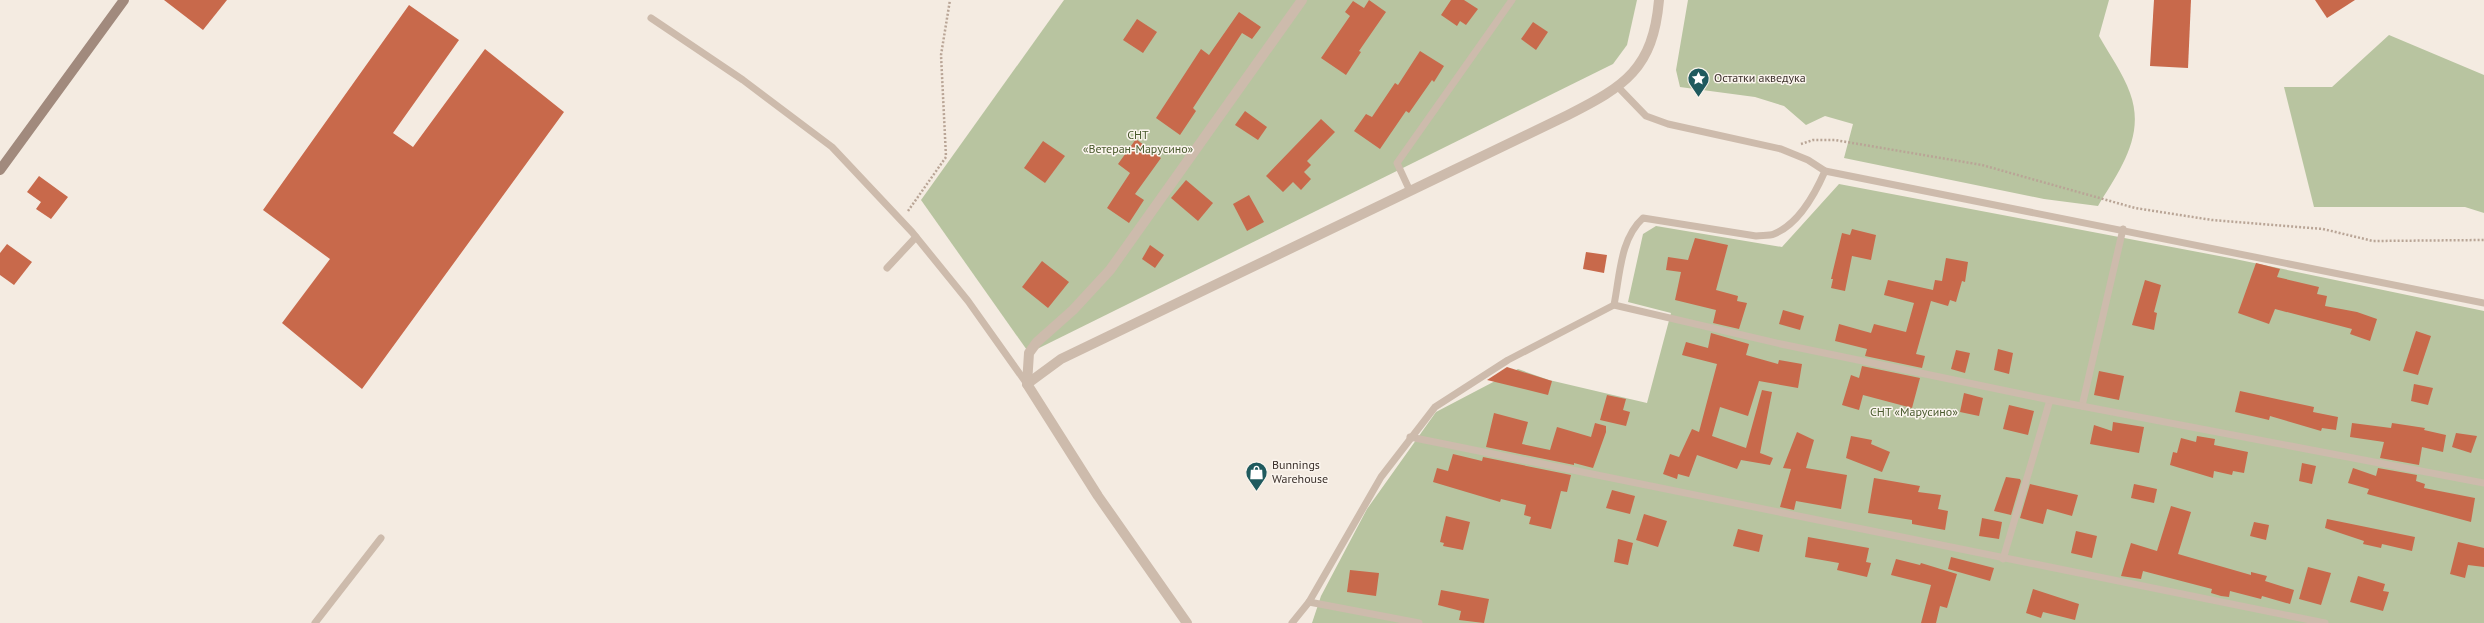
<svg xmlns="http://www.w3.org/2000/svg" width="2484" height="623" viewBox="0 0 2484 623" font-family="'PT Sans',sans-serif">
  <rect width="100%" height="100%" fill="#f4ebe1"/>
  <g fill="#b8c4a0">
    <path d="M1064,0H1637L1627,45L1613,64L1029,353L921,200Z"/>
    <path d="M1688,0H2109L2099,36C2109,54 2123,73 2130,93C2146,136 2119,171 2098,206L2044,199L1844,158L1853,124L1825,116L1806,125L1784,106L1755,97L1680,87L1676,70Z"/>
    <path d="M2389,35L2484,75V213L2465,207H2314L2284,87H2332Z"/>
    <path d="M1839,184L2235,259L2484,311V623H1312L1321,596L1367,509L1436,412L1518,369L1549,380L1647,403L1671,313L1628,302L1643,234L1656,226L1782,247Z"/>
  </g>
  <g fill="#c8694b">
    <path d="M164,0H227L203,30Z"/>
    <path d="M1369,0L1386,12L1359,51L1361,52L1346,75L1321,58L1350,16L1345,12L1353,1L1364,8Z"/>
    <path d="M1451,0H1464L1478,9L1466,25L1460,21L1457,26L1441,15Z"/>
    <path d="M2154,0H2191L2188,68L2150,66Z"/>
    <path d="M2315,0H2355L2327,18Z"/>
    <path d="M409,5L459,40L393,133L413,147L485,49L564,112L362,389L282,323L330,259L263,210Z"/>
    <path d="M1239,12L1261,27L1252,39L1242,33L1193,108L1196,111L1180,135L1156,118L1201,49L1209,55Z"/>
    <path d="M1137,19L1157,32L1143,53L1123,40Z"/>
    <path d="M1533,22L1548,32L1536,50L1521,39Z"/>
    <path d="M1420,51L1444,66L1434,82L1432,80L1409,113L1406,111L1380,149L1354,131L1366,114L1372,117L1395,83L1398,85Z"/>
    <path d="M1245,111L1267,127L1258,140L1235,125Z"/>
    <path d="M1321,119L1335,132L1307,161L1311,165L1304,172L1311,179L1301,190L1293,182L1283,192L1266,176Z"/>
    <path d="M1136,139L1161,158L1135,194L1144,200L1129,223L1107,208L1130,173L1118,164Z"/>
    <path d="M1043,141L1065,156L1045,183L1024,168Z"/>
    <path d="M39,176L68,197L51,219L36,209L41,202L27,192Z"/>
    <path d="M1186,180L1213,203L1198,221L1171,198Z"/>
    <path d="M1249,195L1264,222L1247,231L1233,204Z"/>
    <path d="M1852,229L1876,235L1871,260L1852,256L1845,291L1831,288L1833,279H1831L1842,233L1850,235Z"/>
    <path d="M1695,238L1728,245L1716,290L1738,296L1737,301L1747,303L1739,329L1713,323L1716,310L1675,300L1681,272L1666,270L1668,257L1688,260Z"/>
    <path d="M7,244L32,262L14,285L0,275V253Z"/>
    <path d="M1150,245L1164,255L1155,268L1142,259Z"/>
    <path d="M1586,252L1607,255L1604,273L1583,269Z"/>
    <path d="M1946,258L1968,262L1965,282L1962,281L1956,302L1950,300L1948,306L1931,301L1916,354L1925,356L1922,368L1865,356L1867,349L1835,341L1839,324L1871,333L1874,324L1906,332L1914,303L1884,295L1888,280L1933,290L1935,280L1942,281Z"/>
    <path d="M1042,261L1069,282L1048,308L1022,287Z"/>
    <path d="M2256,263L2280,269L2277,277L2319,287L2317,294L2327,296L2325,306L2357,312L2377,319L2370,341L2350,334L2352,329L2275,309L2269,324L2238,313Z"/>
    <path d="M2145,280L2161,285L2154,312L2157,313L2154,330L2132,325Z"/>
    <path d="M1783,310L1804,316L1800,330L1779,324Z"/>
    <path d="M2416,331L2431,336L2418,375L2403,371Z"/>
    <path d="M1711,333L1749,344L1746,355L1778,364L1779,360L1802,364L1798,388L1759,381L1748,416L1720,407L1712,436L1746,448L1762,390L1772,392L1760,453L1773,458L1770,465L1741,460L1737,469L1697,455L1689,477L1678,474L1677,479L1663,474L1670,454L1679,457L1692,429L1699,432L1717,364L1682,355L1686,342L1708,348Z"/>
    <path d="M1998,349L2013,353L2009,374L1994,370Z"/>
    <path d="M1956,350L1970,353L1965,373L1951,369Z"/>
    <path d="M1862,366L1920,378L1912,408L1863,395L1859,410L1842,405L1851,375L1859,378Z"/>
    <path d="M1507,367L1552,381L1548,395L1487,380Z"/>
    <path d="M2099,371L2124,376L2119,400L2094,395Z"/>
    <path d="M2414,384L2433,388L2428,405L2411,401Z"/>
    <path d="M2240,391L2314,407L2313,412L2338,417L2336,430L2322,428L2321,431L2270,416L2269,420L2235,412Z"/>
    <path d="M1964,393L1983,398L1979,416L1960,412Z"/>
    <path d="M1607,395L1626,399L1623,410L1630,412L1626,426L1600,420Z"/>
    <path d="M2009,405L2034,411L2028,435L2003,429Z"/>
    <path d="M1494,413L1528,422L1522,444L1550,450L1557,427L1591,437L1595,423L1606,426V432L1593,468L1574,463V465L1486,447Z"/>
    <path d="M2113,422L2144,427L2139,453L2090,444L2094,425L2112,431Z"/>
    <path d="M2352,423L2391,428L2392,423L2425,428L2424,430L2446,435L2443,452L2422,447L2419,465L2380,458L2384,442L2350,437Z"/>
    <path d="M1797,432L1814,440L1806,468L1847,475L1841,509L1796,501L1794,510L1780,507L1791,469L1783,468Z"/>
    <path d="M2456,433L2477,436L2471,453L2452,447Z"/>
    <path d="M1851,436L1872,440L1871,444L1890,452L1882,472L1846,458Z"/>
    <path d="M2197,436L2215,439L2214,445L2248,452L2244,473L2233,471L2232,475L2214,471L2213,478L2170,465L2173,452L2177,453L2181,438L2196,442Z"/>
    <path d="M1453,454L1482,461L1483,457L1571,475L1567,492L1561,491L1551,529L1529,524L1531,517L1524,515L1526,505L1501,499L1500,502L1433,482L1437,468L1448,471Z"/>
    <path d="M2302,463L2316,466L2312,484L2299,481Z"/>
    <path d="M2353,468L2376,476L2378,468L2417,475L2416,481L2425,484L2424,488L2475,498L2471,522L2367,494L2369,489L2348,483Z"/>
    <path d="M2006,477L2020,479L2021,481L2011,515L1994,511Z"/>
    <path d="M1874,478L1920,486L1918,492L1941,495L1938,509L1948,511L1945,530L1912,524V520L1868,513Z"/>
    <path d="M2030,484L2078,495L2072,516L2047,509L2043,524L2020,518Z"/>
    <path d="M2134,484L2157,489L2154,503L2131,498Z"/>
    <path d="M1612,490L1635,496L1630,514L1606,508Z"/>
    <path d="M2171,506L2191,512L2178,554L2251,575V572L2267,576L2265,581L2294,590L2290,604L2262,596L2261,599L2230,591L2229,597L2221,596L2211,593L2212,589L2143,571L2141,579L2121,576L2131,543L2157,551Z"/>
    <path d="M1644,514L1667,521L1658,547L1636,540Z"/>
    <path d="M1446,516L1470,522L1463,550L1443,546L1444,543L1440,542Z"/>
    <path d="M1982,518L2002,522L1999,539L1979,536Z"/>
    <path d="M2327,519L2415,537L2412,551L2382,544L2381,548L2363,544L2364,541L2325,528Z"/>
    <path d="M2254,522L2269,525L2266,540L2250,536Z"/>
    <path d="M1738,529L1763,535L1759,552L1733,546Z"/>
    <path d="M2076,531L2097,536L2092,558L2071,553Z"/>
    <path d="M1808,537L1869,548L1866,562L1871,563L1867,577L1837,570L1839,563L1805,557Z"/>
    <path d="M1618,539L1633,543L1628,565L1614,562Z"/>
    <path d="M2458,542L2484,548V567L2468,565L2465,578L2450,574Z"/>
    <path d="M1951,557L1994,568L1990,581L1948,569Z"/>
    <path d="M1896,559L1920,565L1921,563L1957,574L1947,608L1940,606L1936,623H1921L1931,585L1891,575Z"/>
    <path d="M2308,567L2331,573L2321,605L2299,599Z"/>
    <path d="M1350,570L1379,573L1376,596L1347,592Z"/>
    <path d="M2358,576L2385,584L2383,591L2389,592L2383,611L2350,602Z"/>
    <path d="M2033,589L2079,604L2075,620L2043,612L2041,618L2026,613Z"/>
    <path d="M1441,590L1489,599L1484,623L1459,620L1461,611L1438,605Z"/>
  </g>
  <g fill="none" stroke-linecap="round" stroke-linejoin="round">
    <g stroke="#b9a596" stroke-width="2.5" stroke-dasharray="2 2" stroke-linecap="butt">
      <path d="M1801,144L1813,140H1835L1982,165L2135,208L2212,220L2323,229L2373,241L2484,240"/>
      <path d="M908,211L946,157L941,55L950,0"/>
    </g>
    <g stroke="#cdbbac" stroke-width="7">
      <path d="M651,18L743,80L832,147L912,232L968,301L1027,384"/>
      <path d="M1618,87L1646,116L1668,124L1781,149L1808,160L1825,171L2484,303"/>
      <path d="M1410,191L1397,163L1512,0"/>
      <path d="M887,268L916,237"/>
      <path d="M1614,305C1620,275 1620,239 1643,218L1756,236C1761,235 1769,236 1774,234C1799,224 1815,194 1825,171"/>
      <path d="M2082,406L2123,229"/>
      <path d="M1410,437L2325,623"/>
      <path d="M2003,559L2050,400"/>
      <path d="M1309,602L1419,623"/>
      <path d="M315,623L381,538"/>
      <path d="M1292,623L1309,602L1381,477L1435,407L1508,360L1614,305L1781,344L2050,400L2484,483"/>
    </g>
    <g stroke="#cdbbac" stroke-width="10">
      <path d="M1027,384L1061,359L1568,115C1625,86 1653,69 1659,0"/>
      <path d="M1187,623L1098,496L1027,384L1029,353L1037,342L1073,310L1110,270L1302,0"/>
    </g>
    <path stroke="#a18a7d" stroke-width="10" d="M0,170L124,0"/>
  </g>
  <defs>
    <symbol id="sight-pin" viewBox="-11 -11 22 30"><path d="M0 17L-7.5 6A9.5 9.5 0 1 1 7.5 6Z" fill="#1f5a5e" stroke="#fbf5ee"/><path d="M0-6L1.8-2.2L6-1.7L2.9 1.2L3.7 5.4L0 3.3L-3.7 5.4L-2.9 1.2L-6-1.7L-1.8-2.2Z" fill="#fff"/></symbol>
    <symbol id="shop-pin" viewBox="-11 -11 22 30"><path d="M0 17L-7.5 6A9.5 9.5 0 1 1 7.5 6Z" fill="#1f5a5e" stroke="#fbf5ee"/><path d="M-5-2.5h2.3a2.7 3.5 0 0 1 5.4 0H5L5.5 6h-11ZM-1.5-2.5h3a1.5 2.3 0 0 0-3 0Z" fill="#fff"/></symbol>
  </defs>
  <g fill-rule="evenodd">
    <use href="#sight-pin" x="1686" y="66" width="25" height="34"/>
    <use href="#shop-pin" x="1244" y="460" width="25" height="34"/>
  </g>
  <g text-anchor="middle" stroke-width="3" stroke-linejoin="round" paint-order="stroke">
    <g font-size="12" fill="#3b302b" stroke="#fbf5ee" text-anchor="start">
      <text x="1714" y="82">Остатки акведука</text>
      <text x="1272" y="469">Bunnings<tspan x="1272" dy="14">Warehouse</tspan></text>
    </g>
    <g font-size="12" fill="#4a5a2e" stroke="#fbf5ee">
      <text x="1138" y="139">СНТ<tspan x="1138" dy="14">«Ветеран-Марусино»</tspan></text>
      <text x="1914" y="416">СНТ «Марусино»</text>
    </g>
  </g>
</svg>
